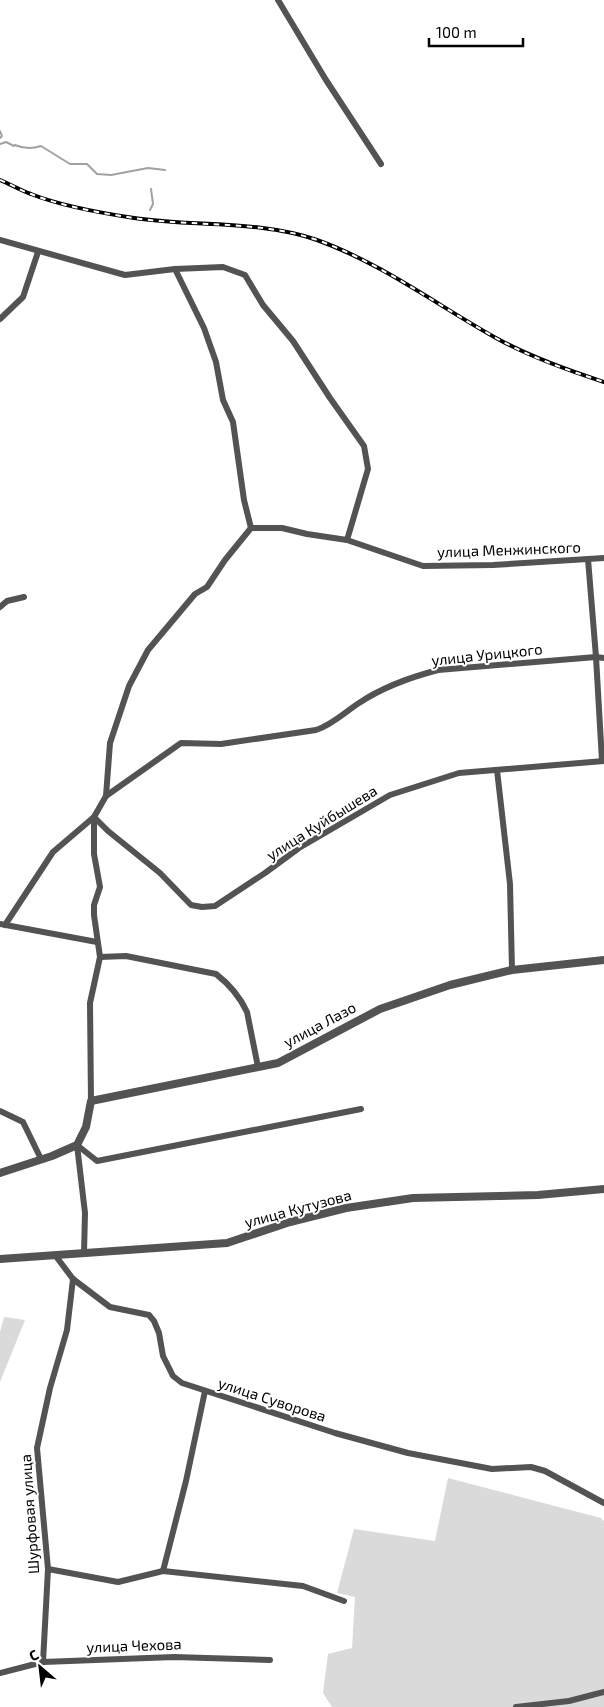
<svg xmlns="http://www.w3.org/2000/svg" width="604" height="1707" viewBox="0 0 604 1707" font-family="'Exo 2',sans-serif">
  <rect width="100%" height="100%" fill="#fff"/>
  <g fill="#dadada">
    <path d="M4,1317L25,1320L0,1382V1332Z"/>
    <path d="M448,1478L601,1518L604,1521V1707H332L323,1693L328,1654L352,1648L355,1597L337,1593L354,1529L435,1541Z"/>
  </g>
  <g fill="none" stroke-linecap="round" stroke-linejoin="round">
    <g stroke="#a1a1a1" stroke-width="2">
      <path d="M0,131L2,136L0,138"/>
      <path d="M0,144L6,142L14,146L15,145C24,149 32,149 41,146L70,164H87L97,174L111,175L148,168L165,170"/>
      <path d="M150,210L153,204L151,189"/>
    </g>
    <g stroke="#535353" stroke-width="6">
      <path d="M278,0L326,80L381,164"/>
      <path d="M0,240L125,275L175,269L223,267L245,275L263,305L293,341L330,398L364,446L368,469L347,540"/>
      <path d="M175,269L204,328L216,362L223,400L233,422L244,500L251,528"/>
      <path d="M0,319L23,297L38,252"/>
      <path d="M588,559L596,657L602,761"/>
      <path d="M0,607L7,601L24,597"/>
      <path d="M497,770L510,884L512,970"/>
      <path d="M106,796L181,743L221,744L316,730C332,725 345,712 359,703C383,687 411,677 438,670L596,657L604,658"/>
      <path d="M94,817L108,831L160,873L191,905L202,907L215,906L265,873L299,848L390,795L459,773L604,761"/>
      <path d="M0,924L97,942"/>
      <path d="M5,925L53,852L94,817L106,796L110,743L129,686L148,650L195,594L207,587L225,560L251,528H282L307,534L347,540L423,566L493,565L604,558"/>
      <path d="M100,957L126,956L216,974C229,984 240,997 247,1012L258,1067"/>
      <path d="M91,1101L90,1003L100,957L94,915V905L100,887L94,854V817"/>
      <path d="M0,1111L23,1122L41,1159"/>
      <path d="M77,1145L97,1161L361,1109"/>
      <path d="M77,1145L85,1213L84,1253"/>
      <path d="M55,1255L73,1279L110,1307L149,1315L154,1321L159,1333L163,1356L173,1376L182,1383L335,1433L408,1453L492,1469L531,1467L545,1471L604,1503"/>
      <path d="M48,1569L118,1582L163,1571L303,1586L344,1601"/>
      <path d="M163,1571L186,1481L205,1391"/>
      <path d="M43,1662L48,1569L37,1448L50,1388L67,1330L73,1279"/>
      <path d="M0,1673L43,1662L174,1657L270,1660"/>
      <path d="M516,1707L569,1701L604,1692"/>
    </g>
    <g stroke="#535353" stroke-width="8">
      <path d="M0,1173L52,1156L77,1145L86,1127L91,1101L278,1063L380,1009L450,985L512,970L604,960"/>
      <path d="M0,1259L227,1243L290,1222L346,1208L413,1198L538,1195L604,1189"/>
    </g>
    <defs>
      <path id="rail" d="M0,180C10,184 20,190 31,194C61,206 101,213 134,218C194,227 259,220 317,240C381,263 437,305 496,338C530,357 567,370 604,382"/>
    </defs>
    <use href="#rail" stroke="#000" stroke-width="4"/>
    <use href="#rail" stroke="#fff" stroke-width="2" stroke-dasharray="5.5" stroke-linecap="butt"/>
  </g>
  <g text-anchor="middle" stroke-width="4" stroke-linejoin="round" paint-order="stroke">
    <g font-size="15" fill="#000" stroke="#fff">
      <text transform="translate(509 550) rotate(-2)" y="5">улица Менжинского</text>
      <text transform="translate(487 655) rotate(-6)" y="5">улица Урицкого</text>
      <text transform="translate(322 823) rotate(-32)" y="5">улица Куйбышева</text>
      <text transform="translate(320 1025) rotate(-28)" y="5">улица Лазо</text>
      <text transform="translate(298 1209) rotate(-15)" y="5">улица Кутузова</text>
      <text transform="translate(272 1400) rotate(18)" y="5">улица Суворова</text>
      <text transform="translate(30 1514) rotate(-94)" y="5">Шурфовая улица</text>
      <text transform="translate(134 1646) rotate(-2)" y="5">улица Чехова</text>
    </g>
  </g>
  <g transform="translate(40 1667) rotate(332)" stroke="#ffffff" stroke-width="4" paint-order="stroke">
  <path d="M0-4L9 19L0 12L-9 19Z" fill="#000000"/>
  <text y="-8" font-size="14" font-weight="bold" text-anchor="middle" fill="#000000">С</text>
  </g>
  <path d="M429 38v8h94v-8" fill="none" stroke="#000000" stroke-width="2.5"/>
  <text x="436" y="38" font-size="15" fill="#000000" stroke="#ffffff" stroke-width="4" paint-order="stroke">100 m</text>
</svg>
